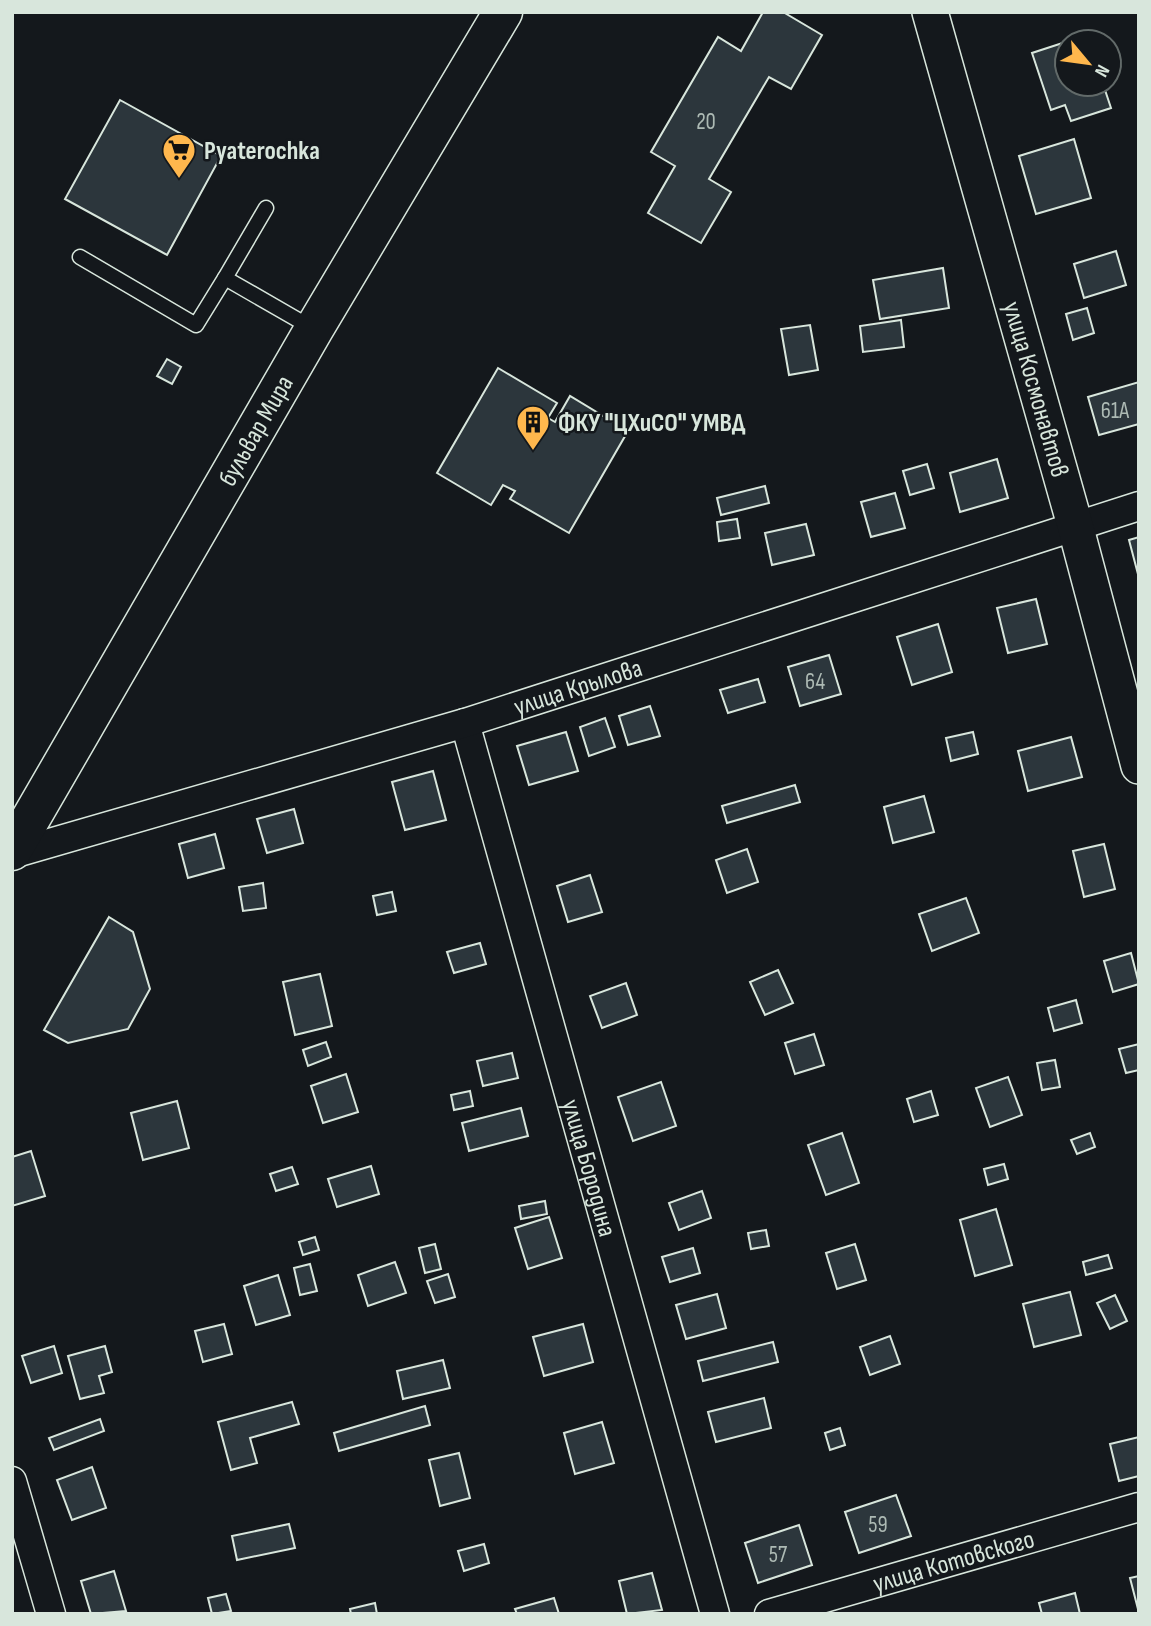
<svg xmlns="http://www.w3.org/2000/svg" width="1151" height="1626" viewBox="0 0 1151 1626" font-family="'Sofia Sans Condensed',sans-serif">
  <rect width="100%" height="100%" fill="#14181c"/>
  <g fill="#2c363c" stroke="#d8e6dc" stroke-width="2">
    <path d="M763,12H783L822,35L791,89L769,77L709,179L731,192L701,243L648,213L675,166L651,152L718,37L741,51Z"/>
    <path d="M1087,35L1089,42H1067V84H1103L1111,108L1071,121L1065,105L1051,110L1032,53Z"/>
    <path d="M120,100L221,156L167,255L65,199Z"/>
    <path d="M1074,139L1091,198L1036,214L1019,156Z"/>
    <path d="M1116,251L1126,285L1084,298L1074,264Z"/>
    <path d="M943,268L949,308L880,319L873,280Z"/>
    <path d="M1087,308L1094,333L1073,340L1066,314Z"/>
    <path d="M901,320L904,347L863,352L860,326Z"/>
    <path d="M810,325L818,370L789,375L781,329Z"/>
    <path d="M167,359L181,367L172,384L157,376Z"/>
    <path d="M498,368L557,403L548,418L555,422L570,396L628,431L569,533L510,499L515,491L503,485L491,505L437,473Z"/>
    <path d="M1139,382V424L1099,435L1088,397Z"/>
    <path d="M997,459L1008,498L960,512L950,473Z"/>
    <path d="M927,464L934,488L910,495L903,471Z"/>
    <path d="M765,486L769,503L721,515L717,498Z"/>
    <path d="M895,493L905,528L871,537L861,502Z"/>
    <path d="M737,519L740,538L719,541L717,522Z"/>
    <path d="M806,524L814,555L772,565L765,533Z"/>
    <path d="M1139,537V578L1129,540Z"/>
    <path d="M1036,599L1047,644L1008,653L997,608Z"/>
    <path d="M938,624L952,672L912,685L897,637Z"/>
    <path d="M829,655L841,694L800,706L788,667Z"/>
    <path d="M758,679L765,702L728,713L720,690Z"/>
    <path d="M650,706L660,736L628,745L619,716Z"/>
    <path d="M605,718L615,747L589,756L580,727Z"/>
    <path d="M566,732L578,771L529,785L517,746Z"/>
    <path d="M973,732L978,754L951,761L946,738Z"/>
    <path d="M1071,737L1082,777L1028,791L1018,751Z"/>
    <path d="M433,771L446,820L405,830L392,782Z"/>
    <path d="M795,785L800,802L727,823L722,806Z"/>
    <path d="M924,796L934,832L893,843L884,807Z"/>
    <path d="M294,809L303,843L267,853L257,819Z"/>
    <path d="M215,834L224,868L188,878L179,844Z"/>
    <path d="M1104,844L1115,889L1084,897L1073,851Z"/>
    <path d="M747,849L758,882L727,893L716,860Z"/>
    <path d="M590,875L602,912L568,922L557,886Z"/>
    <path d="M263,883L266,908L243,911L239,887Z"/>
    <path d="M392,892L396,911L377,915L373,896Z"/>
    <path d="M966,898L979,933L932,951L919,914Z"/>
    <path d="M109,917L133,932L150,989L128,1029L68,1043L44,1030Z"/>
    <path d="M480,943L486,964L454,973L447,952Z"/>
    <path d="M1131,953L1139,984L1113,992L1104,961Z"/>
    <path d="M778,970L793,1003L765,1015L750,982Z"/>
    <path d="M320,974L332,1026L295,1035L283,982Z"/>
    <path d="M626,983L637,1015L602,1028L590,996Z"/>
    <path d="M1076,1000L1082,1023L1054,1031L1048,1008Z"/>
    <path d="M814,1034L824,1065L795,1074L785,1043Z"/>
    <path d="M326,1042L331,1057L308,1066L303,1050Z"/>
    <path d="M1139,1044V1070L1126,1073L1119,1049Z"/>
    <path d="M512,1053L518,1078L483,1086L477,1061Z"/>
    <path d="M1055,1060L1060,1087L1042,1090L1037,1063Z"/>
    <path d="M346,1074L358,1112L323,1123L311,1086Z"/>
    <path d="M1008,1077L1022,1115L990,1127L976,1088Z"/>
    <path d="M661,1082L676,1126L633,1141L618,1097Z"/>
    <path d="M470,1091L473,1106L454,1110L451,1095Z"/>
    <path d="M931,1091L938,1115L914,1122L907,1099Z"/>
    <path d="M177,1101L189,1148L143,1160L131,1113Z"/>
    <path d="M521,1108L528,1136L469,1151L462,1123Z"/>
    <path d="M842,1133L859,1183L826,1195L808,1145Z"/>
    <path d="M1090,1133L1095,1147L1077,1154L1071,1140Z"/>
    <path d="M31,1151L45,1196L12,1206V1157Z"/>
    <path d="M1004,1164L1008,1179L988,1185L984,1169Z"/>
    <path d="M371,1166L379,1194L337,1207L328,1179Z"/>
    <path d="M292,1167L298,1184L276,1191L270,1174Z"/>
    <path d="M702,1191L711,1218L679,1230L669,1203Z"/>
    <path d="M545,1201L547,1214L521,1219L519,1206Z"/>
    <path d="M996,1209L1012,1265L975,1276L960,1220Z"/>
    <path d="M549,1217L562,1258L528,1269L515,1228Z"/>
    <path d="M766,1230L769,1246L751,1249L748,1233Z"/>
    <path d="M315,1237L319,1250L303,1255L299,1242Z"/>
    <path d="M435,1244L441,1269L425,1273L419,1248Z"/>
    <path d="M855,1244L866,1280L837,1289L826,1253Z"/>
    <path d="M693,1248L700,1273L670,1282L662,1257Z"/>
    <path d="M1108,1255L1112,1268L1086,1275L1083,1262Z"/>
    <path d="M395,1262L406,1293L368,1306L358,1275Z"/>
    <path d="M310,1264L317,1291L300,1295L294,1268Z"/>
    <path d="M448,1274L455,1297L435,1303L427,1281Z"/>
    <path d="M278,1275L290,1315L256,1325L244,1286Z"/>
    <path d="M1070,1292L1081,1335L1034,1347L1023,1304Z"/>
    <path d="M717,1294L726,1328L686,1339L676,1305Z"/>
    <path d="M1115,1295L1127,1321L1110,1329L1097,1303Z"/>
    <path d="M224,1324L232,1354L203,1362L195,1331Z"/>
    <path d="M583,1324L593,1362L544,1376L533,1337Z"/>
    <path d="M890,1336L900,1364L870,1375L860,1347Z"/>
    <path d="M773,1342L778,1362L703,1381L698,1361Z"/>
    <path d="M54,1346L62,1373L31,1383L22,1356Z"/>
    <path d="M105,1346L112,1372L99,1376L104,1393L80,1399L68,1356Z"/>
    <path d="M443,1360L450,1388L403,1399L397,1371Z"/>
    <path d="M764,1398L771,1428L716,1442L708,1412Z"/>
    <path d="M292,1402L299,1424L250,1438L257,1463L231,1470L218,1422Z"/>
    <path d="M425,1406L430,1425L339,1451L334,1433Z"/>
    <path d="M100,1419L104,1431L54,1450L49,1438Z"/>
    <path d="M602,1422L614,1463L575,1474L564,1433Z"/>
    <path d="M840,1428L845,1445L830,1450L825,1433Z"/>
    <path d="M1139,1437V1476L1119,1481L1110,1444Z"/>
    <path d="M459,1453L470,1498L440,1506L429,1460Z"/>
    <path d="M92,1467L106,1508L72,1520L57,1480Z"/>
    <path d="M896,1495L911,1536L859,1553L845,1512Z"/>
    <path d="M289,1524L295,1548L237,1560L232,1536Z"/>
    <path d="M799,1525L812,1565L758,1583L745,1543Z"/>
    <path d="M484,1544L489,1563L464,1571L458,1551Z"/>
    <path d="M114,1571L126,1611L91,1614L81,1581Z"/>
    <path d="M652,1573L662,1610L627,1614L619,1581Z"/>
    <path d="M1139,1576V1613L1130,1578Z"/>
    <path d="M1075,1593L1080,1614H1042L1039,1603Z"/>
    <path d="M226,1594L231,1611L212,1614L208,1598Z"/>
    <path d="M554,1598L559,1614H517L515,1609Z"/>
    <path d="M375,1603L377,1614H351L350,1609Z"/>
  </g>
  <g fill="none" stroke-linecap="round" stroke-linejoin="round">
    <defs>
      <g id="service">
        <path d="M266,208L225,278L312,328"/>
        <path d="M80,257L196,325L225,278"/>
      </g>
      <g id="minor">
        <path id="s1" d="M465,723L715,1614"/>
        <path id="s2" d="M12,854L465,723L1139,506"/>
        <path d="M12,1481L51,1614"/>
        <path id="s3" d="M769,1614L1139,1507"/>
      </g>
      <g id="tertiary">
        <path id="s4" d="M930,12L1075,525L1139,766"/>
      </g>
      <g id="secondary">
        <path id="s5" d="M12,851L314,329L503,12"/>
      </g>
    </defs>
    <use href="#service" stroke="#d8e6dc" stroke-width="17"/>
    <use href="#minor" stroke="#d8e6dc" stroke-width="31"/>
    <use href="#tertiary" stroke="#d8e6dc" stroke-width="38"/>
    <use href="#secondary" stroke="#d8e6dc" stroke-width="41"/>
    <use href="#service" stroke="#14181c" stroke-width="14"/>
    <use href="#minor" stroke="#14181c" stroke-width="28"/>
    <use href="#tertiary" stroke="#14181c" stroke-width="35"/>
    <use href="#secondary" stroke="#14181c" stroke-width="38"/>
  </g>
  <defs>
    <symbol id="supermarket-pin" viewBox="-11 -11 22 30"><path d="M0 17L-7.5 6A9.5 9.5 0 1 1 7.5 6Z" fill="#ffb74d" stroke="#14181c"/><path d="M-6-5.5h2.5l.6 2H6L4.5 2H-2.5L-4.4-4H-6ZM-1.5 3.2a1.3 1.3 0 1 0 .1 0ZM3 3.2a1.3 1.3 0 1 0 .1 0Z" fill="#111"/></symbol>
    <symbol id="building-pin" viewBox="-11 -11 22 30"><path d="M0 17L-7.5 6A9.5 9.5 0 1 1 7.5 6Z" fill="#ffb74d" stroke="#14181c"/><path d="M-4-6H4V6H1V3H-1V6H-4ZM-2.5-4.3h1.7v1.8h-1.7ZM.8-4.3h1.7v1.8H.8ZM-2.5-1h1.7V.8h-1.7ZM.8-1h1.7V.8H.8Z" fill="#111"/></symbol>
  </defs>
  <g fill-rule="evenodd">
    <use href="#supermarket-pin" x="160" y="131" width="38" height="52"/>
    <use href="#building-pin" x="514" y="403" width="38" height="52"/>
  </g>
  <g text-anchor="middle" stroke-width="5" stroke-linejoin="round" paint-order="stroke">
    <g font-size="23" fill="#adbab4">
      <text x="706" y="129">20</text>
      <text x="1115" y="418">61А</text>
      <text x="815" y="689">64</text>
      <text x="878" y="1532">59</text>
      <text x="778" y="1562">57</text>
    </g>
    <g font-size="26" font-weight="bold" fill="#d8e6dc" stroke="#14181c" text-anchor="start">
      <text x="204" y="159">Pyaterochka</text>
      <text x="558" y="431">ФКУ "ЦХиСО" УМВД</text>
    </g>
    <g font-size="26" fill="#d8e6dc" stroke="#14181c">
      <text dy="9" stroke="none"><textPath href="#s4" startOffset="392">улица Космонавтов</textPath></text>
      <text dy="9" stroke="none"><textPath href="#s5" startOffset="486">бульвар Мира</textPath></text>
      <text dy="9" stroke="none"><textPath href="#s2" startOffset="590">улица Крылова</textPath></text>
      <text dy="9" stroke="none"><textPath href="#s1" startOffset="462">улица Бородина</textPath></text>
      <text dy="9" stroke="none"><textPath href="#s3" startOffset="192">улица Котовского</textPath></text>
    </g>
  </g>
  <rect width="1151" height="1626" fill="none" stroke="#d8e6dc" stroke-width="28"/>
  <g transform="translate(1088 63) rotate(119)"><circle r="33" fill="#14181c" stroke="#626a69" stroke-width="2"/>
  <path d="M0-5L12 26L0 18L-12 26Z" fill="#ffb74d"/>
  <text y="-10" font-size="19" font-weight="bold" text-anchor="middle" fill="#d8e6dc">N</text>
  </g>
</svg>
